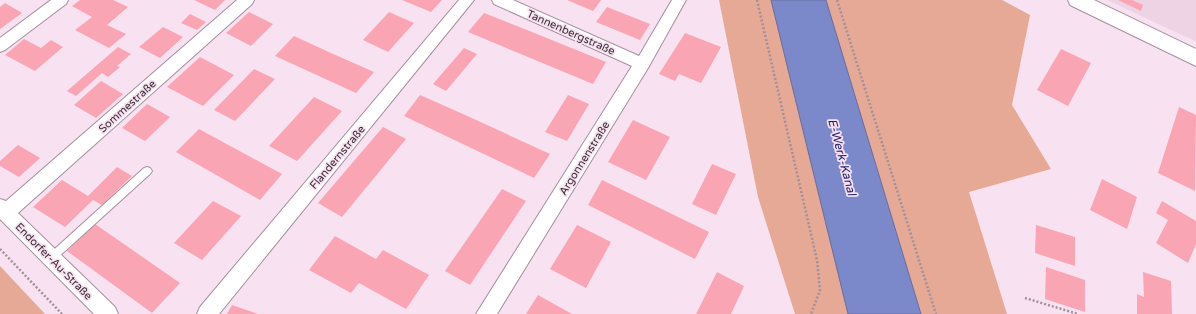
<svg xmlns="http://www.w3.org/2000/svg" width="1196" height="314" viewBox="0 0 1196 314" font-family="'Varela Round',sans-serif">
  <rect width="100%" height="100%" fill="#f8e2f1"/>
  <path fill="#eed3e5" d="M1107,0H1196V41L1175,32Z"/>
  <g fill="#e5a995">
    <path d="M719,0H1002L1030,15L1012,105L1051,169L969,192L1007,314H795L758,197Z"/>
    <path d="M0,266L45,314H0Z"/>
  </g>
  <path fill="#7b88ca" stroke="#676d9d" d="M771,0H826L921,314H848Z"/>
  <g fill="#f9a5b3">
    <path d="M80,0H113L128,7L107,25L126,34L109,48L75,30L92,17L72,6Z"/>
    <path d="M194,0H225L215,10Z"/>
    <path d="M402,0H442L431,12Z"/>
    <path d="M567,0H601L593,11Z"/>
    <path d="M1118,0H1132L1143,5L1141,11Z"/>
    <path d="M5,3L22,13L0,29V7Z"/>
    <path d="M607,7L650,24L640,40L596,22Z"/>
    <path d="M249,12L273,24L251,46L226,33Z"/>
    <path d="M389,12L414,23L388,52L363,40Z"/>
    <path d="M484,13L527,30L606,62L593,84L468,32Z"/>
    <path d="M190,14L206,22L197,30L181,23Z"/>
    <path d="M163,27L183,37L160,58L139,47Z"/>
    <path d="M685,33L721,47L701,83L679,74L675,81L659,74Z"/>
    <path d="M294,36L331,53L374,72L356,93L275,56Z"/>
    <path d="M24,39L41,48L51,40L63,47L35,71L5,55Z"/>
    <path d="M118,47L131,54L117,66L120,67L108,77L102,73L76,96L67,91Z"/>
    <path d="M464,48L477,54L446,91L433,84Z"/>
    <path d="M1061,49L1091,63L1068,106L1037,90Z"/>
    <path d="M200,57L234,75L203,106L167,87Z"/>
    <path d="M254,69L275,79L235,121L214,110Z"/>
    <path d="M101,81L123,94L96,118L74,105Z"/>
    <path d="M420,95L463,114L550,154L534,178L404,116Z"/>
    <path d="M568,95L589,104L567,141L545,132Z"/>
    <path d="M314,97L342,111L297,161L269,146Z"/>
    <path d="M147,104L170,117L145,141L122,128Z"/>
    <path d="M1179,107L1196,115L1195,191L1158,173Z"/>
    <path d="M633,120L670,137L646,180L608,162Z"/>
    <path d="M383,127L406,139L342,217L318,203Z"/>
    <path d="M199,129L245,154L282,174L260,200L176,152Z"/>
    <path d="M18,145L40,158L19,177L0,166V161Z"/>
    <path d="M712,164L736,174L716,215L692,204Z"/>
    <path d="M117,167L132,176L102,205L93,200L65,227L33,207L62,180L88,196Z"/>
    <path d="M1102,179L1137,197L1127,229L1090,210Z"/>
    <path d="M602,180L709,232L695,259L588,205Z"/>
    <path d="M502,189L526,201L470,285L445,271Z"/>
    <path d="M213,201L241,216L202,260L174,243Z"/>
    <path d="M1162,201L1196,221V244L1188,263L1156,243L1168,220L1156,213Z"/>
    <path d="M95,224L180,283L152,313L67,251Z"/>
    <path d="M577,225L611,242L586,288L550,269Z"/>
    <path d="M1036,225L1075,237V266L1035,253Z"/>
    <path d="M335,236L376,259L383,250L429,275L406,309L359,283L351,293L309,270Z"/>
    <path d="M1046,267L1085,280V312L1045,299Z"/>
    <path d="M717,272L744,286L731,314H696Z"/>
    <path d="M1143,272L1171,281L1172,314H1137V294L1144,297Z"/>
    <path d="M538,295L572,314H526Z"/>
    <path d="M232,305L258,314H227Z"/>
  </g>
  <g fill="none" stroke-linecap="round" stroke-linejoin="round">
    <defs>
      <path id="lane" d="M147,167L150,168L152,171L150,174L54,261L51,263L48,261L46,258L48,255L144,168Z"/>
      <g id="street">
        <path d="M51,0H68L66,4L5,50L0,52V38Z"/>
        <path d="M237,0H254L252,4L18,213L115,307L118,314H94L0,219V199L6,201Z"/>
        <path d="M459,0H474L219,314H197L200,307Z"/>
        <path d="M492,0H513L639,56L672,0H686L648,68L497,314H476L632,66L494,4Z"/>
      </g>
      <path id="secondary" d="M1068,0H1094L1196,49V66L1070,5Z"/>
    </defs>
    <use href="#lane" stroke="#a4909e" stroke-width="2"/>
    <use href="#street" stroke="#a4909e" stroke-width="2"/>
    <use href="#secondary" stroke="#a4909e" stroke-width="2"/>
    <g stroke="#a0909b" stroke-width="2.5" stroke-dasharray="2 2" stroke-linecap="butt">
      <path d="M757,0L817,260L820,290L811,314"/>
      <path d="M837,0L936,314"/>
      <path d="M0,249L62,314"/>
      <path d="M1025,298L1078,314"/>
    </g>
    <use href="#lane" fill="#fff" fill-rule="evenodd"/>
    <use href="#street" fill="#fff" fill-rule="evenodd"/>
    <use href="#secondary" fill="#fff" fill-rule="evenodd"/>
  </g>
  <g text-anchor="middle" stroke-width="3.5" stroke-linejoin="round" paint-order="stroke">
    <g font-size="11" fill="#372e34" stroke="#f8e2f1">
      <text transform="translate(571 32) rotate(24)" y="4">Tannenbergstraße</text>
      <text transform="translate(127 106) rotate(-42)" y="4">Sommestraße</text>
      <text transform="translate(337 157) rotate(-50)" y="4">Flandernstraße</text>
      <text transform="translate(584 158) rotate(-58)" y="4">Argonnenstraße</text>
      <text transform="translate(54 261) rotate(45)" y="4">Endorfer-Au-Straße</text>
    </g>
    <g font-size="12" font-style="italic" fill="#1e1d6a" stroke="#f8e2f1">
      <text transform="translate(842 157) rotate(75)" y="4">E-Werk-Kanal</text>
    </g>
  </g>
</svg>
